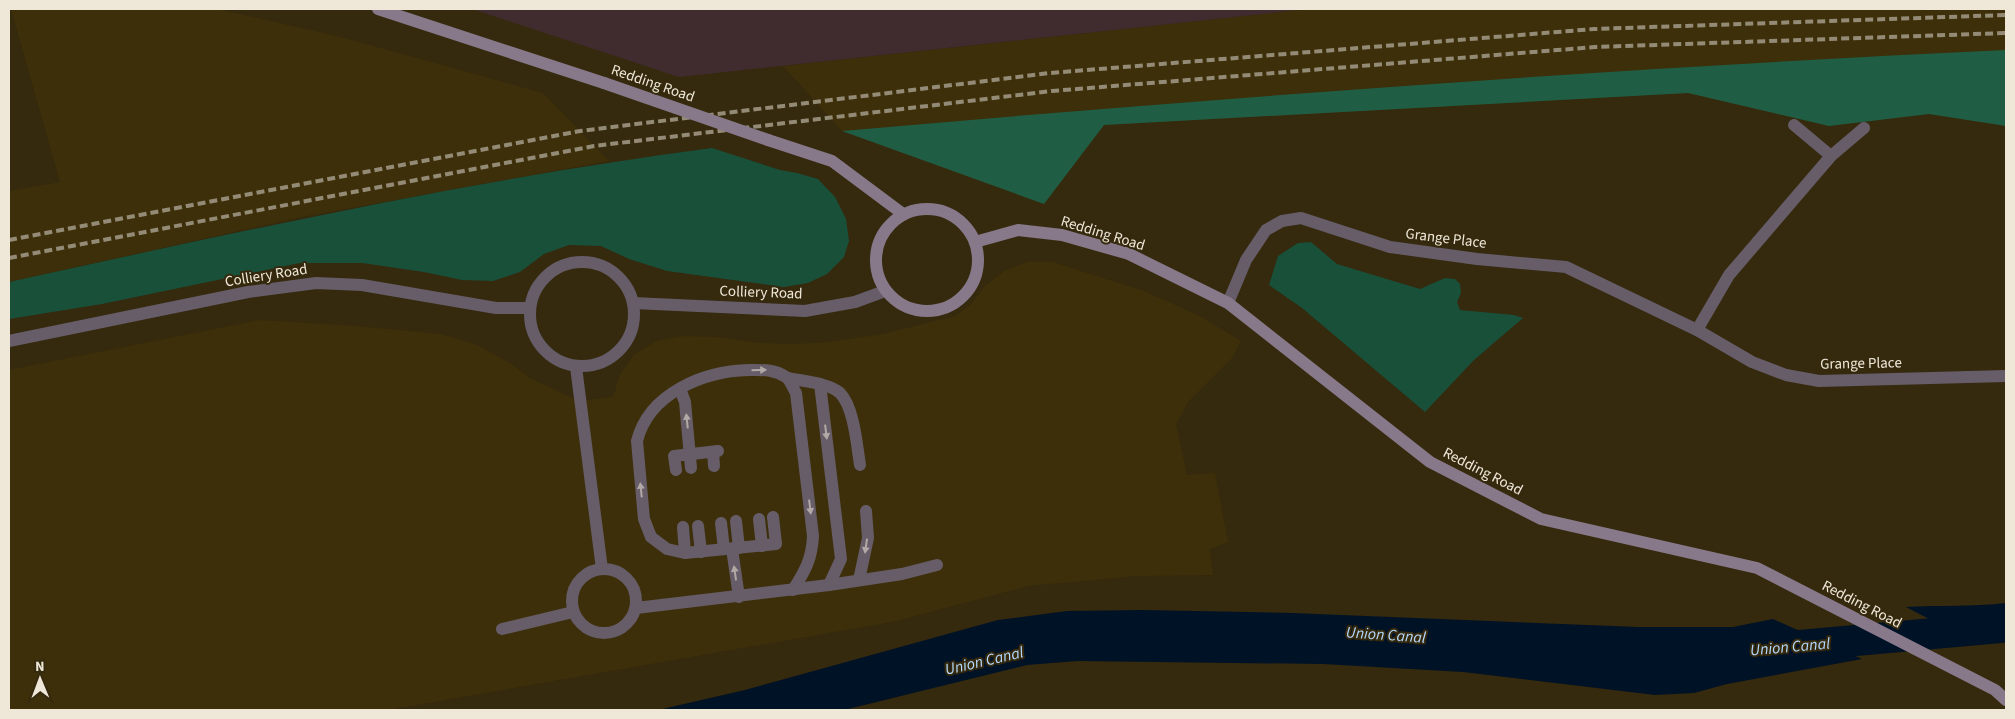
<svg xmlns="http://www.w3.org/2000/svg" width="2015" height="719" viewBox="0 0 2015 719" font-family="'Source Sans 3',sans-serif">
  <rect width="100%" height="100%" fill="#35290e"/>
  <g fill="#3d2f0a">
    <path d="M11,9H218L341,37L543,93L609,161L302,217L9,282V191L60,182Z"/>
    <path d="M1308,9H2006V126L1929,114L1829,126L1688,93L1104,125L1044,204L842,131L783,66Z"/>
    <path d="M1027,262H1053L1144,291L1200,316L1241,341L1232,358L1188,402L1176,424L1187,475L1215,473L1228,542L1210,549L1213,575L1137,576L1028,586L892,622L388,710H9V370L260,320L357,326L441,334L477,345L512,364L530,378L579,401L613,397L620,374L634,355L656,341L683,336L717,337L760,343L792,344L829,342L883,334L955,316L971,304L986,285L1004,271Z"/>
  </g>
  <path fill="#402c2f" d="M472,9H1308L679,77Z"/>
  <g fill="#19503a">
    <path d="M712,148L780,170L797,173L818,179L835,197L846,219L849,241L844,257L827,274L808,283L784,287L667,271L629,259L601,246L569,245L544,254L520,272L493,281L462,280L424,272L362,263H300L102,304L9,319V282C242,231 475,179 712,148Z"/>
    <path d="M1311,242L1337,264L1420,289L1445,278L1455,279L1460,284L1461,293L1457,302L1460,310L1514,315L1523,318L1474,360L1425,412L1302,308L1269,285L1278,256L1298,243Z"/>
  </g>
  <path fill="#1f5e45" d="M2006,50V126L1929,114L1829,126L1688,93L1104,125L1044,204L842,131C1230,97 1618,68 2006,50Z"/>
  <g fill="#001226">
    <path d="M2006,603V641L1977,644L1906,607C1939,605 1973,607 2006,603Z"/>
    <path d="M1143,610L1292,613L1638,627H1733L1773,619L1862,659L1727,684L1694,693L1655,695L1463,672L1323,664L1077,661L1027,665L844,710H658L745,690L998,620L1067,611Z"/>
  </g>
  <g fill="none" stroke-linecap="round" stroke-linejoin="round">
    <path stroke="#001226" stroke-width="31" d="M1783,647L2006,627"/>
    <g stroke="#665d68" stroke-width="12">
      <path d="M576,367L602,569"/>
      <path d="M788,378C802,381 829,383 840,393C854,407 857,446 860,465"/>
      <path d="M820,384L841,559L829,585"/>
      <path d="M680,389L685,402L691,468"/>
      <path d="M713,452L714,466"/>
      <path d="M676,470L674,456L718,451"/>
      <path d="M773,517L776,544L685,553L667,549L651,537L644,519L637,441C649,393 704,371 749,370C762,370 774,369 786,377C790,380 793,388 796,393L813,536C812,559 805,571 793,590"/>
      <path d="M759,519L762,546"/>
      <path d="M736,521L739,548"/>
      <path d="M721,523L724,549"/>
      <path d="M698,526L701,552"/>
      <path d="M683,527L685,553"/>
      <path d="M732,549L739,597"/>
      <circle cx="604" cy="601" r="32"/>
      <path d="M859,580L868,538L866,511"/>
      <path d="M636,608L829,585L902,574L937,565"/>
      <path d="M502,629L573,612"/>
    </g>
    <g stroke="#665d68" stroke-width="12">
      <path d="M1794,125L1831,156"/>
      <circle cx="582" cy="314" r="52"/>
      <path d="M633,303L805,311L855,302L885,291"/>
      <path d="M1228,303L1246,260L1266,230L1282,221L1301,218L1390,247L1477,259L1566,267L1697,330L1752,362L1786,375L1819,381L2006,376"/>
      <path d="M1697,330L1729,275L1831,156L1864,128"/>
      <path d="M9,341L248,292L316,283L362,285L496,308H530"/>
    </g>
    <g stroke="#87798a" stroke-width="12">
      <path d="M378,9L604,83"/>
      <path d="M768,140L832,161L903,214"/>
      <circle cx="927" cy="260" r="51"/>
      <path d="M975,242L1018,230L1062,235L1129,254L1228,303L1430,462L1541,519L1757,568L1995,690L2006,700"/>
    </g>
    <g stroke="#948b76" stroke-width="4" stroke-dasharray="8 4" stroke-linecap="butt">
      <path d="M9,240L580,131L1050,73L1594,29L2006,15"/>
      <path d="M9,258L594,146L1052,91L1595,47L2006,33"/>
    </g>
    <path stroke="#87798a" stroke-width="12" d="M604,83L768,140"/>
  </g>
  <defs><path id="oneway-solid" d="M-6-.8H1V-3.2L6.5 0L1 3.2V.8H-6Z" transform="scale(1.25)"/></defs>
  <g fill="#b1a9a6">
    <use href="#oneway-solid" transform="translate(759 370) rotate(-1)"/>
    <use href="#oneway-solid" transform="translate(687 421) rotate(-96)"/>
    <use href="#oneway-solid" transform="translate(826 432) rotate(83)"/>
    <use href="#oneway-solid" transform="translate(641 490) rotate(-96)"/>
    <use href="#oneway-solid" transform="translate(810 507) rotate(83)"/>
    <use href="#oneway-solid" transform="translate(866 546) rotate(98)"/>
    <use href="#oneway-solid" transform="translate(735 573) rotate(-98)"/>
  </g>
  <g text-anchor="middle" stroke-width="4" stroke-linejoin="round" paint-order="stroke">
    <g font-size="15" fill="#efe8d8" stroke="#35290e">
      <text transform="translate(653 83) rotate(19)" y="5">Redding Road</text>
      <text transform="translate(1103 233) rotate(17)" y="5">Redding Road</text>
      <text transform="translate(1446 238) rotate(7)" y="5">Grange Place</text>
      <text transform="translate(266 275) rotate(-9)" y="5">Colliery Road</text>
      <text transform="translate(761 292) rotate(2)" y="5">Colliery Road</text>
      <text transform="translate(1861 363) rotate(-1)" y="5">Grange Place</text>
      <text transform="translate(1483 471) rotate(27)" y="5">Redding Road</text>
      <text transform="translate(1862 604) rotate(27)" y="5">Redding Road</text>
    </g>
    <g font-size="16" font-style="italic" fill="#b4d9fd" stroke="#35290e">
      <text transform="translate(1386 634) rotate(4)" y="6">Union Canal</text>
      <text transform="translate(1790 646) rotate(-5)" y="6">Union Canal</text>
      <text transform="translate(984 660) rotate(-13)" y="6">Union Canal</text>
    </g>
  </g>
  <rect width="2015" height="719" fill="none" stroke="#efe8d8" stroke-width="20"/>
  <g transform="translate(40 679) rotate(359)" stroke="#35290e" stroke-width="4" paint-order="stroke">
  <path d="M0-4L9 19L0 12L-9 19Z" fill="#efe8d8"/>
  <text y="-8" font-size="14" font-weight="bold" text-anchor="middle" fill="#efe8d8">N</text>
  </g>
</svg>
